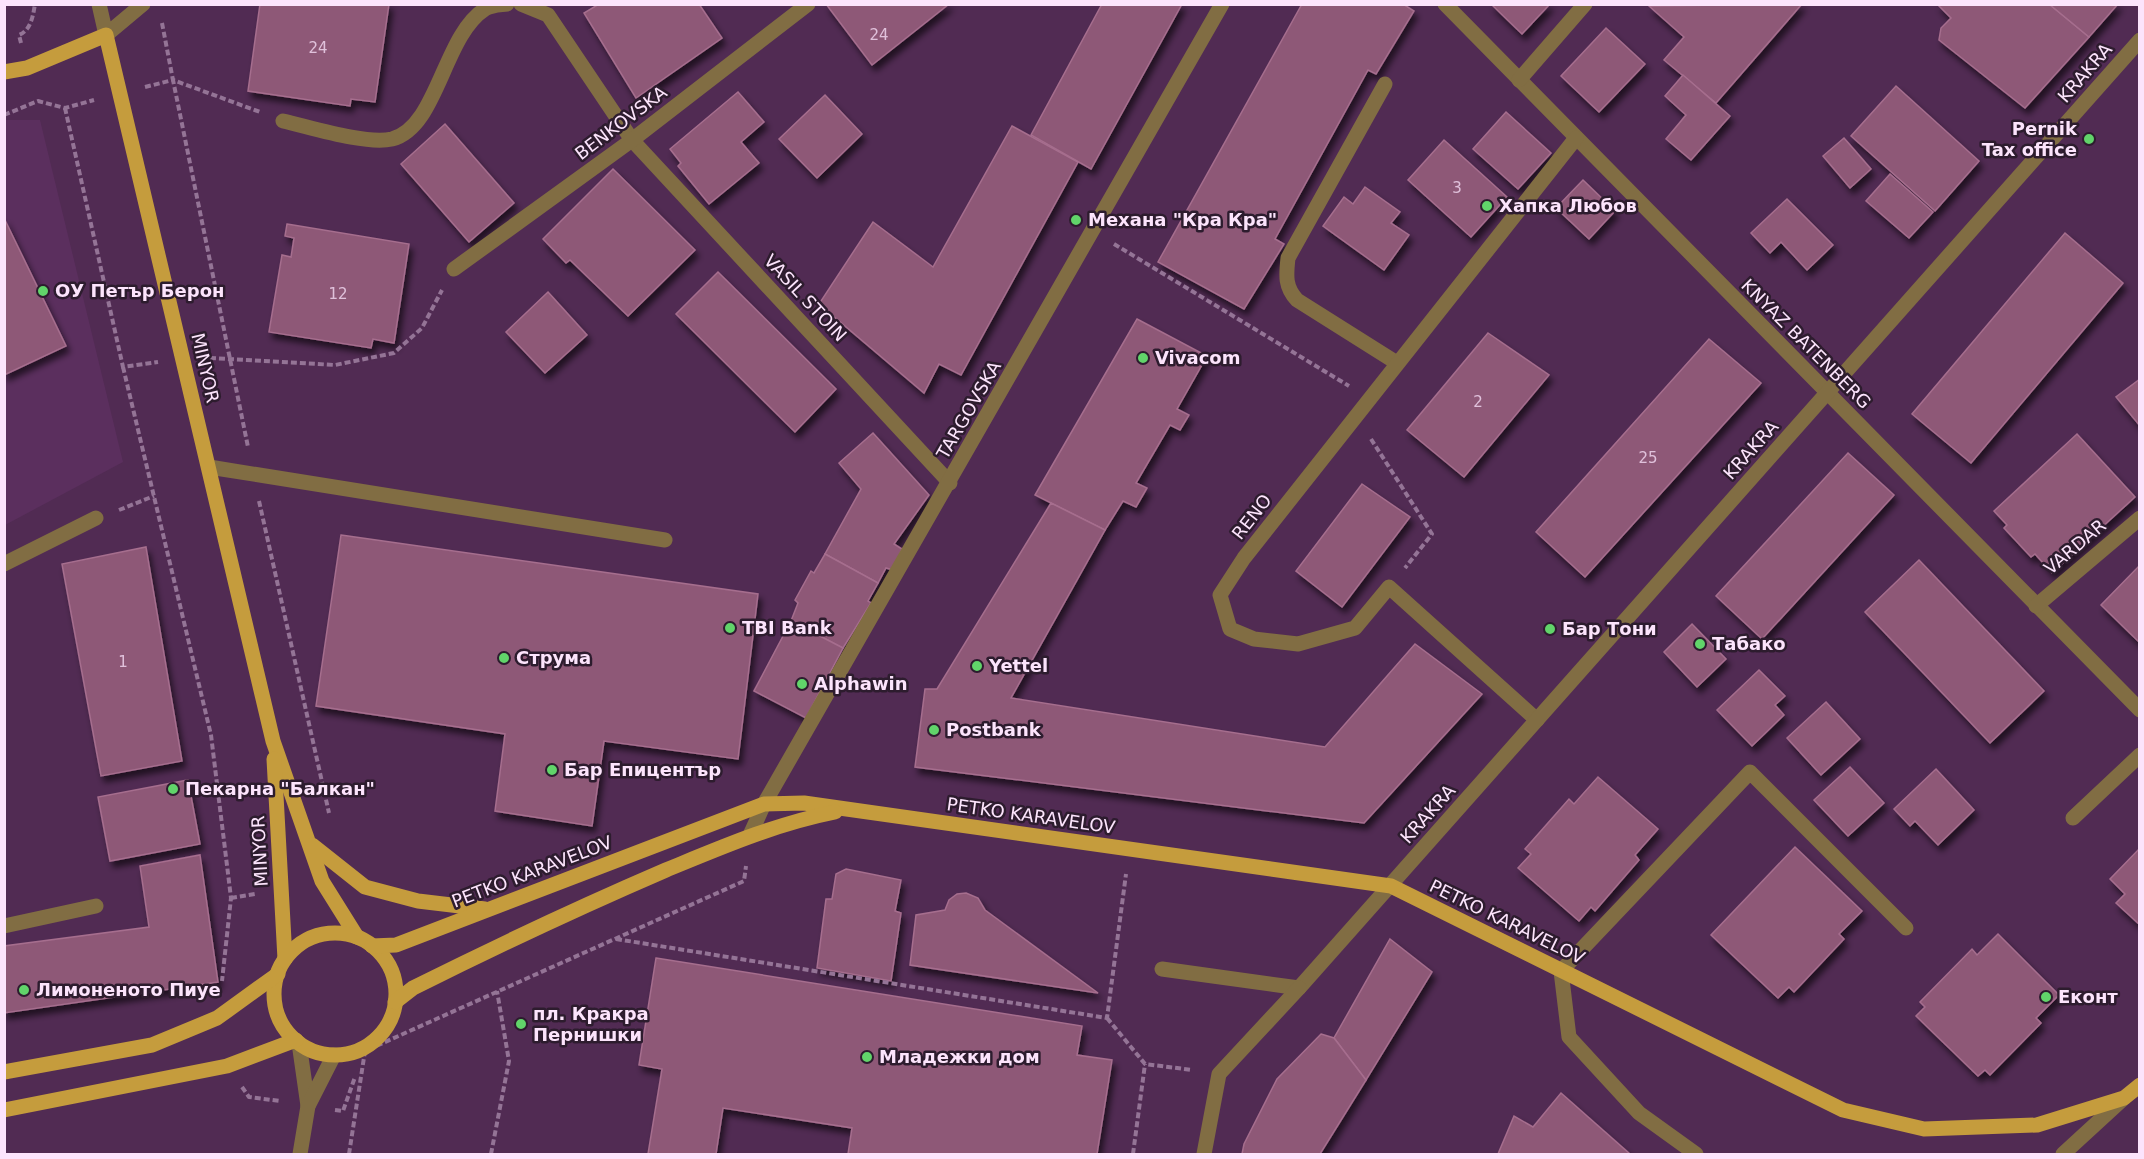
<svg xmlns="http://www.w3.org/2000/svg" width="2144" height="1159" viewBox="0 0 2144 1159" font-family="'DejaVu Sans',sans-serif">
  <defs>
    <filter id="shadow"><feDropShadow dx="3.5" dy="6" stdDeviation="3" flood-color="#0009"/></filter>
  </defs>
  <rect width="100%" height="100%" fill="#512b53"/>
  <path fill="#5b2f5e" d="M5,120H40L123,462L5,525Z"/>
  <g fill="#8e5877" stroke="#a66e8e" stroke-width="1.5" filter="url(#shadow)">
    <path d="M260,4H389L375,102L351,99L350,106L248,91Z"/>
    <path d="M599,4H699L722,38L636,98L584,13Z"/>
    <path d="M826,4H949L872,65Z"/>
    <path d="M1102,4H1182L1091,169L1031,135Z"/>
    <path d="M1302,4H1403L1414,11L1376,74L1368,70L1275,239L1284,244L1244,309L1158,262Z"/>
    <path d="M1491,4H1550L1522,34Z"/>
    <path d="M1802,4L1716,103L1664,60L1684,37L1649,6Z"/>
    <path d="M1937,4H2049L2089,37L2025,108L1939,40L1941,28L1951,18Z"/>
    <path d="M2049,4H2118L2089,37Z"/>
    <path d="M1606,28L1645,64L1599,112L1561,76Z"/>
    <path d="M1683,75L1730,116L1691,160L1666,139L1686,115L1665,96Z"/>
    <path d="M1896,86L1979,161L1935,211L1851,136Z"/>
    <path d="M738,92L764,122L741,142L759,163L709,204L678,166L681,163L670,149Z"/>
    <path d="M825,95L862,134L817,178L779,139Z"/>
    <path d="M1506,112L1551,153L1518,189L1473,149Z"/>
    <path d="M445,124L514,203L469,242L401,164Z"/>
    <path d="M1012,126L1078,162L961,375L939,364L924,393L819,304L873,222L933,267Z"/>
    <path d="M1844,138L1871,169L1850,188L1823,156Z"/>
    <path d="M1444,140L1507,197L1471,237L1408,180Z"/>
    <path d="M613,169L695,250L628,316L570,260L566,263L543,239Z"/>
    <path d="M1890,174L1933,212L1909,238L1866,201Z"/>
    <path d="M1583,180L1615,211L1589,239L1556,208Z"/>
    <path d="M1365,187L1400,212L1391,223L1409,235L1384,270L1323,226L1344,197L1353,204Z"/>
    <path d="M1787,199L1833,245L1807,270L1781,242L1770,253L1751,233Z"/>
    <path d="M4,218L66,346L4,375Z"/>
    <path d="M287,224L409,244L394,343L373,339L371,348L269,332L282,255L291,257L294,238L285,236Z"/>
    <path d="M2065,233L2123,283L1971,463L1912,414Z"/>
    <path d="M718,272L836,389L795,432L676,314Z"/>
    <path d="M548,292L587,335L545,373L506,332Z"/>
    <path d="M1137,319L1207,356L1177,409L1189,415L1180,430L1170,425L1136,483L1147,488L1136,507L1123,501L1105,530L1035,495Z"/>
    <path d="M1488,333L1549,375L1464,477L1407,430Z"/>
    <path d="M1709,339L1761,383L1585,577L1536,532Z"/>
    <path d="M2140,379V426L2116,397Z"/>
    <path d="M873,433L929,495L894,544L902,549L893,570L886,568L878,583L825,554L861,489L839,463Z"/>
    <path d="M2077,434L2135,497L2052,573L2035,554L2031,557L2004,528L2007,525L1994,511Z"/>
    <path d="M1848,453L1894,495L1762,639L1716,596Z"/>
    <path d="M1362,484L1410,517L1342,607L1296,571Z"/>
    <path d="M1051,503L1105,530L1011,698L1325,747L1415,644L1482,694L1364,823L915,767L925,689H937Z"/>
    <path d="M341,535L758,594L738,759L604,741L592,826L495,811L505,734L316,706Z"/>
    <path d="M146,547L182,761L101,776L62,564Z"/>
    <path d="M825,554L878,583L868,601L871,603L843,648L791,621L798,603L795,600L811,571L814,573Z"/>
    <path d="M1919,560L2044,691L1990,743L1865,612Z"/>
    <path d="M2140,565V643L2101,605Z"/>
    <path d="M791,621L843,648L806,718L754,691Z"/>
    <path d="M1692,624L1726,659L1697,687L1664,652Z"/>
    <path d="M1759,670L1785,696L1775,705L1784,715L1752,746L1717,710Z"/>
    <path d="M1826,702L1860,739L1821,775L1787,738Z"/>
    <path d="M1850,767L1884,803L1848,836L1814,800Z"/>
    <path d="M1936,769L1974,810L1938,845L1915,821L1910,826L1894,809Z"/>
    <path d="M1598,777L1658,829L1635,855L1639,860L1595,911L1591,907L1579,921L1518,868L1531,854L1525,849L1569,799L1574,804Z"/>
    <path d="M188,780L200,844L110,861L98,797Z"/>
    <path d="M1795,847L1862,911L1839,934L1844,939L1794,992L1789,987L1778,998L1711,935Z"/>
    <path d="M2140,848V925L2116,903L2125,894L2110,879Z"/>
    <path d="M200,855L218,982L4,1013V946L149,927L140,866Z"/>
    <path d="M846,869L901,880L895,911L901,913L891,981L817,968L826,899H832L836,874Z"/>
    <path d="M966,893L978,898L985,910L1098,993L910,965L916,915L945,910L949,900L957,894Z"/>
    <path d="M1998,934L2059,995L2036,1018L2041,1023L1990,1075L1985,1070L1978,1076L1916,1016L1925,1007L1920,1002L1972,949L1977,955Z"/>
    <path d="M1390,939L1432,972L1366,1080L1334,1038Z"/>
    <path d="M656,958L1082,1026L1077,1055L1112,1060L1097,1154H848L852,1128L723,1108L716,1154H648L662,1069L639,1065Z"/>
    <path d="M1321,1034L1334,1038L1366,1080L1320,1154H1242L1244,1144L1277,1079Z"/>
    <path d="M1561,1093L1630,1154H1498L1514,1116L1533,1127Z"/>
  </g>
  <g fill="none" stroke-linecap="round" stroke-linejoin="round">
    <g stroke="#947496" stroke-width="4" stroke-dasharray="6 3" stroke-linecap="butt">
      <path d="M162,23L173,80L260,112"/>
      <path d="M21,43L19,35C31,30 33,16 35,4"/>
      <path d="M145,87L173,80L248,447"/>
      <path d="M65,108L123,367L158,362"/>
      <path d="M4,115L38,101L65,108L94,100"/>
      <path d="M1114,244L1349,386"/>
      <path d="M210,358L335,365L394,353L422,328L442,290"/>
      <path d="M123,367L211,735L231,898L222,981"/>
      <path d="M1371,439L1432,534L1405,568"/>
      <path d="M259,501L329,813"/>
      <path d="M119,510L154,496"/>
      <path d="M231,898L255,894"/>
      <path d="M616,939L1107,1018L1126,874"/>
      <path d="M1107,1018L1145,1064L1192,1070"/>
      <path d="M242,1087L249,1097L280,1101"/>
      <path d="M335,1110L343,1111L355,1077"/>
      <path d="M349,1154L365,1051L744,881L746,866"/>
      <path d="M491,1154L509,1061L497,991"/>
      <path d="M1133,1154L1145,1064"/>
    </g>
    <g stroke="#816d43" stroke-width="15">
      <path d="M99,4L106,35L143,4"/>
      <path d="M521,4L548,15L632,140L950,483"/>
      <path d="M1445,4L2140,710"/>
      <path d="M1519,80L1585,4"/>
      <path d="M1385,84L1288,258C1286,276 1285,287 1297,300L1397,363"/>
      <path d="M283,121C310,127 366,145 392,139C438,127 443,36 485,9C491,5 500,5 507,4"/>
      <path d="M454,269L632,140L808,4"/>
      <path d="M209,467L665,540"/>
      <path d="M4,564L96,518"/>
      <path d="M2036,606L2140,518"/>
      <path d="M1537,720L1389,587L1355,628L1298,644L1254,639L1230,629L1220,595L1244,558L1576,138"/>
      <path d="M2073,818L2140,755"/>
      <path d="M750,835L764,804L1222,4"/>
      <path d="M4,926L96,906"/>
      <path d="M1162,969L1299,988L2140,40"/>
      <path d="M299,1043L308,1106"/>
      <path d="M300,1154L308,1106L334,1055"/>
      <path d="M1204,1154L1219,1074L1299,988"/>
      <path d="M1696,1154L1639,1113L1569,1037L1561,971L1750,772L1906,928"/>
      <path d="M2063,1154L2124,1098"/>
    </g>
    <g stroke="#c59c3d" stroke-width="15">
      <path d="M4,72L27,68L106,35L273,741L322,881L357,937"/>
      <path d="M274,759L285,959"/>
      <path d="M312,845L365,887L418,901L485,909"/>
      <circle cx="335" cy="994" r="61"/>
      <path d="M372,946L396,945L764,804L804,803L1391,886L1843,1110L1924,1129L2037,1125L2124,1098L2140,1085"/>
      <path d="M395,1002L413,988C497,946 580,907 666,870C722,847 775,824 835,812"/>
      <path d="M4,1072L152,1045L217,1018L278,974"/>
      <path d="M4,1110L227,1066L296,1040"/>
    </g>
  </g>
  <g fill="#61d46a" stroke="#2d1c2e" stroke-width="2">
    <circle cx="2089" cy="139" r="6"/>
    <circle cx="1487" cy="206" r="6"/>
    <circle cx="1076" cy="220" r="6"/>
    <circle cx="43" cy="291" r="6"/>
    <circle cx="1143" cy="358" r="6"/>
    <circle cx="730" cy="628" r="6"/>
    <circle cx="1550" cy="629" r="6"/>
    <circle cx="1700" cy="644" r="6"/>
    <circle cx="504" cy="658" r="6"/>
    <circle cx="977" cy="666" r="6"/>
    <circle cx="802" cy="684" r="6"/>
    <circle cx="934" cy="730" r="6"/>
    <circle cx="552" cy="770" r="6"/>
    <circle cx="173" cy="789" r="6"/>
    <circle cx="24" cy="990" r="6"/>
    <circle cx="2046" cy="997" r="6"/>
    <circle cx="521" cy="1024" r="6"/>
    <circle cx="867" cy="1057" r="6"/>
  </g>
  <g text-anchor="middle" stroke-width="5" stroke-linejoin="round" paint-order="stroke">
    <g font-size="15" fill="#e0c1db">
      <text x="879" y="40">24</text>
      <text x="318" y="53">24</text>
      <text x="1457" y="193">3</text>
      <text x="338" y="299">12</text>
      <text x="1478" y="407">2</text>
      <text x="1648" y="463">25</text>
      <text x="123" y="667">1</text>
    </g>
    <g font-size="18" fill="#fce4fc" stroke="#2d1c2e">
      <text transform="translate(2085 73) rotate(-49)" y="6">KRAKRA</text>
      <text transform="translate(621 123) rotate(-37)" y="6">BENKOVSKA</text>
      <text transform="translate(805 298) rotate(47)" y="6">VASIL STOIN</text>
      <text transform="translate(1806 344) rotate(45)" y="6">KNYAZ BATENBERG</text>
      <text transform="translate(205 368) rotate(77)" y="6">MINYOR</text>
      <text transform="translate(969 410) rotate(-60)" y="6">TARGOVSKA</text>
      <text transform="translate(1751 450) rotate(-48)" y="6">KRAKRA</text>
      <text transform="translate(1252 517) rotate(-52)" y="6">RENO</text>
      <text transform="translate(2075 547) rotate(-40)" y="6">VARDAR</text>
      <text transform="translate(1428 814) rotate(-48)" y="6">KRAKRA</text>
      <text transform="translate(1031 816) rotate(8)" y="6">PETKO KARAVELOV</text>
      <text transform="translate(260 851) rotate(-93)" y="6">MINYOR</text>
      <text transform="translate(532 872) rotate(-21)" y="6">PETKO KARAVELOV</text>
      <text transform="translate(1507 922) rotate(26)" y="6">PETKO KARAVELOV</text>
    </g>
    <g font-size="18" font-weight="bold" fill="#fce4fc" stroke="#2d1c2e" text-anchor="start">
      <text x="2077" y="135" text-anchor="end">Pernik<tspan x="2077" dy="21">Tax office</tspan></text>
      <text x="1499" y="212">Хапка Любов</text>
      <text x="1088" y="226">Механа "Кра Кра"</text>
      <text x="55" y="297">ОУ Петър Берон</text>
      <text x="1155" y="364">Vivacom</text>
      <text x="742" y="634">TBI Bank</text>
      <text x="1562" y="635">Бар Тони</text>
      <text x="1712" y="650">Табако</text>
      <text x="516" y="664">Струма</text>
      <text x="989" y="672">Yettel</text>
      <text x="814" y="690">Alphawin</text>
      <text x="946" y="736">Postbank</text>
      <text x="564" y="776">Бар Епицентър</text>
      <text x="185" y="795">Пекарна "Балкан"</text>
      <text x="36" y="996">Лимоненото Пиуе</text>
      <text x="2058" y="1003">Еконт</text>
      <text x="533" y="1020">пл. Кракра<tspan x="533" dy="21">Пернишки</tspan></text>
      <text x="879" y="1063">Младежки дом</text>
    </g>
  </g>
  <rect width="2144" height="1159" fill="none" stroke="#fce4fc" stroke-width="12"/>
</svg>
